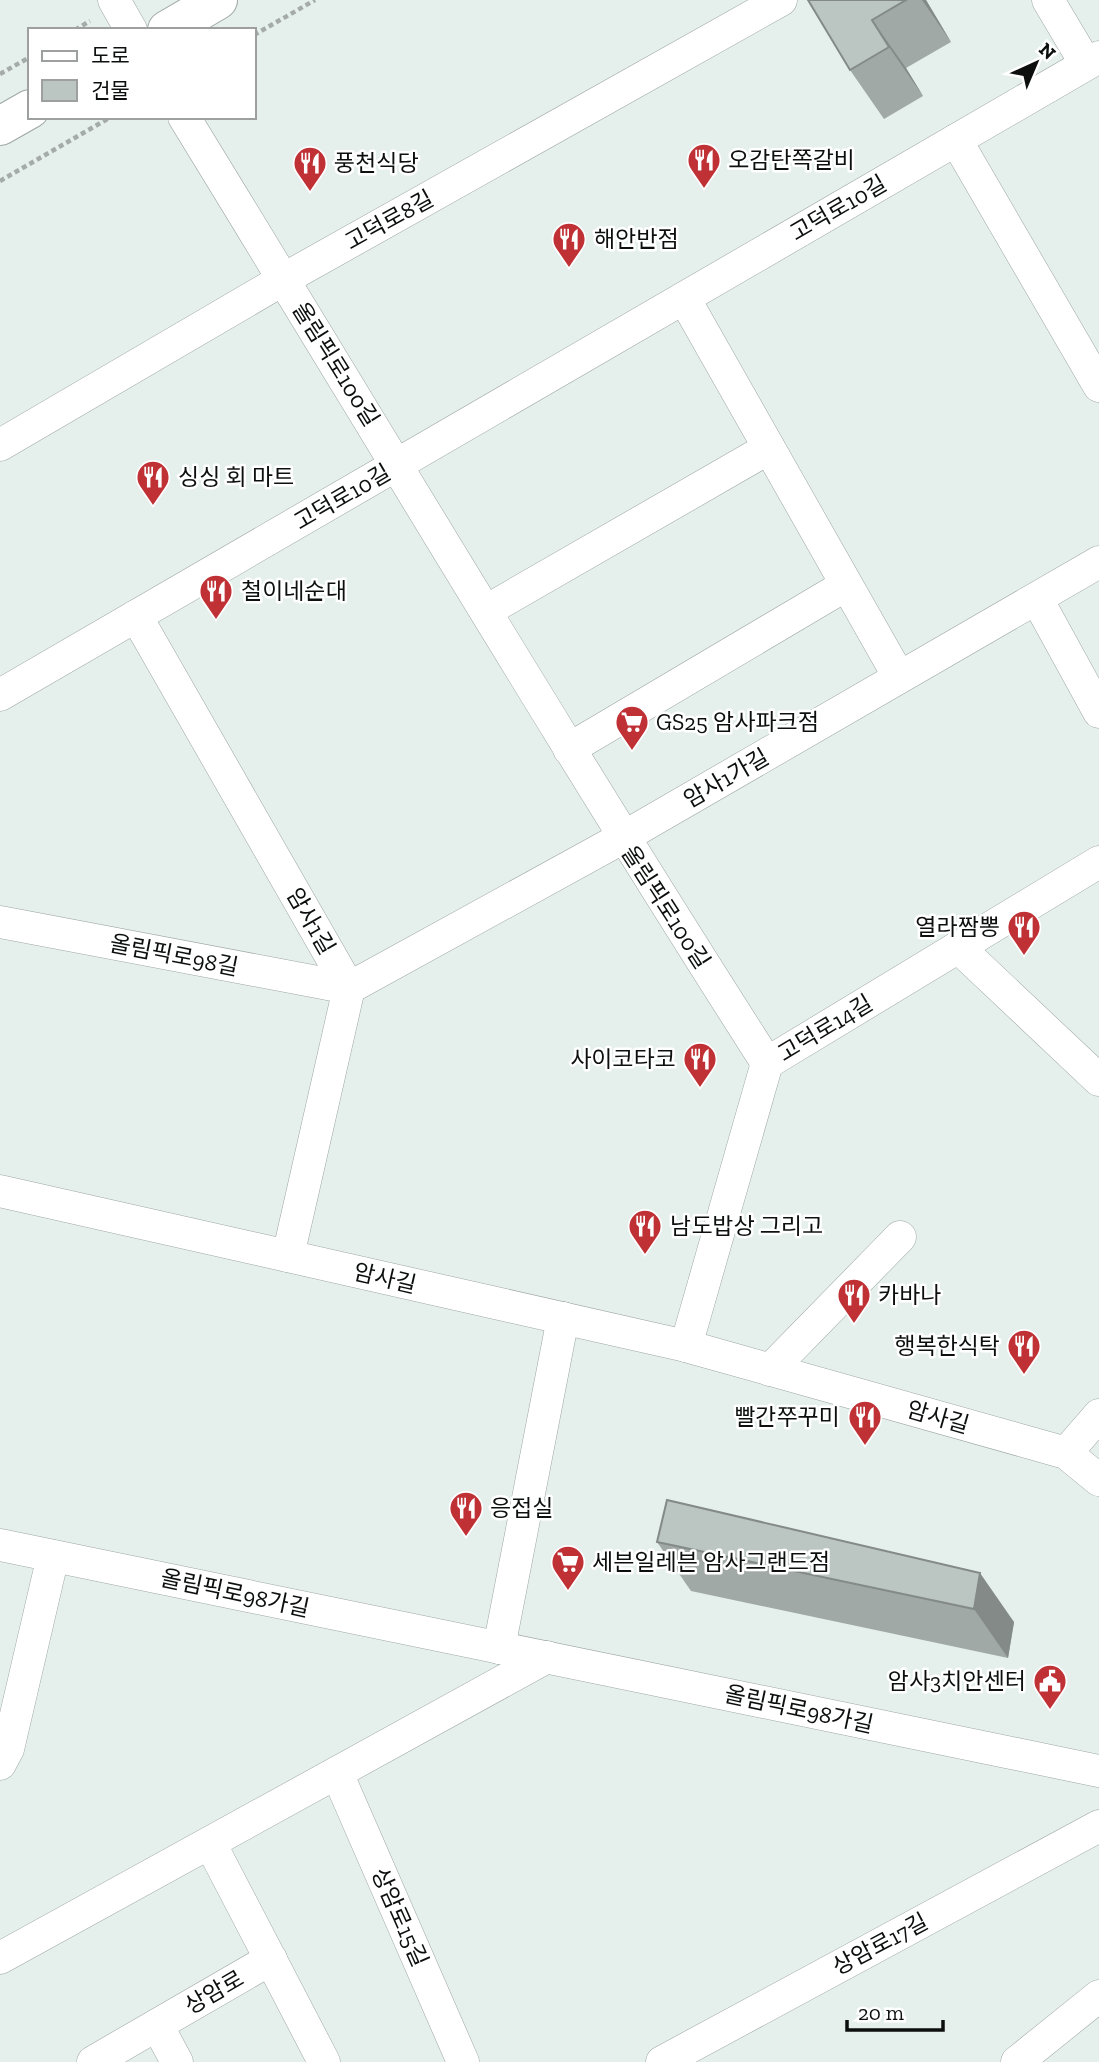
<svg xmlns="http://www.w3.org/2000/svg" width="1099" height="2062" viewBox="0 0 1099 2062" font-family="'Zilla Slab','Noto Sans KR',serif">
  <rect width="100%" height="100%" fill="#e5efec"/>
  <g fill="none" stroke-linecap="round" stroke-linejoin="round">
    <defs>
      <g id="minor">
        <path d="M114,0L131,30"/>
        <path d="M1048,0L1086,64"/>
        <path d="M184,117C378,433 567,751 767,1063"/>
        <path d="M956,140L1099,386"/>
        <path d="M684,298L899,677"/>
        <path d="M0,445L284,279L781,0"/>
        <path d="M1037,599L1099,712"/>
        <path d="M486,611L769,448"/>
        <path d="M136,616L349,988L288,1256"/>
        <path d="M0,695L1099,57"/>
        <path d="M569,749L846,585"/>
        <path d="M0,922L349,988L622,838L1099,562"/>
        <path d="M958,947L1099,1080"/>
        <path d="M0,1191L686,1346L1066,1453L1099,1480"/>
        <path d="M686,1346L767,1063L1099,862"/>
        <path d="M770,1370L900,1237"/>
        <path d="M1066,1453L1099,1415"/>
        <path d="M0,1545L1099,1771"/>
        <path d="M499,1648L563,1318"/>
        <path d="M0,1764L8,1749L53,1556"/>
        <path d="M337,1773L463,2062"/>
        <path d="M210,1843L324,2062"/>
        <path d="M0,1958L547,1657"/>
        <path d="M157,2025L177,2062"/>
        <path d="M93,2062L271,1959"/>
        <path d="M662,2062L1099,1826"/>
        <path d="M1017,2062L1099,1996"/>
      </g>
      <g id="secondary">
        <path d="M167,30L218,0"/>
        <path d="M0,126L30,109"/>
      </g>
    </defs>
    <use href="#minor" stroke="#9ea7a4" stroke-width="33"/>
    <use href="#secondary" stroke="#9ea7a4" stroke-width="40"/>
    <g stroke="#a4aba9" stroke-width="4.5" stroke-dasharray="5 3.5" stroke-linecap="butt">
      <path d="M75,30L90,21"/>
      <path d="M254,35L315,0"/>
      <path d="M0,74L30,57"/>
      <path d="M0,181L111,117"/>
    </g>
    <use href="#minor" stroke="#fff" stroke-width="32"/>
    <use href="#secondary" stroke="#fff" stroke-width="38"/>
  </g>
  <g fill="#a1a9a7">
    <path d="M808,0H926L951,42L906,68L923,96L884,119L850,70Z"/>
    <path d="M667,1500L1014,1622L1008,1658L691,1591L657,1542Z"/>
  </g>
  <g fill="#838a88">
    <path d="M922,0H926L951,42Z"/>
    <path d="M872,20L906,68L923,96L889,47Z"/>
    <path d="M980,1573L1014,1622L1008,1658L974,1609Z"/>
  </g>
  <g fill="#bbc5c2" stroke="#838a88" stroke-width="2">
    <path d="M808,0H906L872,20L889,47L850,70Z"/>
    <path d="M667,1500L980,1573L974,1609L657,1542Z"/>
  </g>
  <defs>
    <symbol id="restaurant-pin" viewBox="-11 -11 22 30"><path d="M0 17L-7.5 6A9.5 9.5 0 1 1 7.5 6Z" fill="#c03135" stroke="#fff"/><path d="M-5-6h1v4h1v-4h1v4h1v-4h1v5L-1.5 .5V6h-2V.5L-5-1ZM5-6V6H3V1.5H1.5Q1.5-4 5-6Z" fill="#fff"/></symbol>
    <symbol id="supermarket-pin" viewBox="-11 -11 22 30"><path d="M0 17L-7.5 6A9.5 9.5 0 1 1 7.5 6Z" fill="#c03135" stroke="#fff"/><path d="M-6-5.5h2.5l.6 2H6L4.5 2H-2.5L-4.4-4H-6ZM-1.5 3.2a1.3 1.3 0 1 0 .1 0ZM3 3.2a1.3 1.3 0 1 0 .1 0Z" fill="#fff"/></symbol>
    <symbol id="civic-pin" viewBox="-11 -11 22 30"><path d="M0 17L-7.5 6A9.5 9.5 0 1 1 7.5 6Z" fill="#c03135" stroke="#fff"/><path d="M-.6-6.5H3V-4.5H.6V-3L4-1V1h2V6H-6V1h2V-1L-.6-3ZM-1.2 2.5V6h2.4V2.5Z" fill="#fff"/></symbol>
  </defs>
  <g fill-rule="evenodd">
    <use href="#restaurant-pin" x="685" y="141" width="38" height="52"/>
    <use href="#restaurant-pin" x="291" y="144" width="38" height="52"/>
    <use href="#restaurant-pin" x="550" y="220" width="38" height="52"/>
    <use href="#restaurant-pin" x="134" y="458" width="38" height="52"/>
    <use href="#restaurant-pin" x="197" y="572" width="38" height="52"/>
    <use href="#supermarket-pin" x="613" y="703" width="38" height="52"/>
    <use href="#restaurant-pin" x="1005" y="908" width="38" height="52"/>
    <use href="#restaurant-pin" x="681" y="1040" width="38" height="52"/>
    <use href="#restaurant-pin" x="626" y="1207" width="38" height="52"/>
    <use href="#restaurant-pin" x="835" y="1276" width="38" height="52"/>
    <use href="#restaurant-pin" x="1005" y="1327" width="38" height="52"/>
    <use href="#restaurant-pin" x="846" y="1398" width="38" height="52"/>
    <use href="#restaurant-pin" x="447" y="1489" width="38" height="52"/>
    <use href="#supermarket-pin" x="549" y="1543" width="38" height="52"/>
    <use href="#civic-pin" x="1031" y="1662" width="38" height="52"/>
  </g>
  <g text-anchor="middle" stroke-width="5" stroke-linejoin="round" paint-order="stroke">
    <g font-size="23" fill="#0c0f0e" stroke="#fff" text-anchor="start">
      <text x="728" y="168">오감탄쪽갈비</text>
      <text x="334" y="171">풍천식당</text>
      <text x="594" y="247">해안반점</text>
      <text x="178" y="485">싱싱 회 마트</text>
      <text x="241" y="599">철이네순대</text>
      <text x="656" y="730">GS25 암사파크점</text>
      <text x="1000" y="935" text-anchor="end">열라짬뽕</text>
      <text x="676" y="1067" text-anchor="end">사이코타코</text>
      <text x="670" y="1234">남도밥상 그리고</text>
      <text x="878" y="1303">카바나</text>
      <text x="1000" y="1354" text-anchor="end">행복한식탁</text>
      <text x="840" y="1425" text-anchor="end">빨간쭈꾸미</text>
      <text x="490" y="1516">응접실</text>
      <text x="592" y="1570">세븐일레븐 암사그랜드점</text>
      <text x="1026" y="1689" text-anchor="end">암사3치안센터</text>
    </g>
    <g font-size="23" fill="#0c0f0e" stroke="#fff">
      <text transform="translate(838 208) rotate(-30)" y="8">고덕로10길</text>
      <text transform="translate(389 220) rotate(-29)" y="8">고덕로8길</text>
      <text transform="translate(336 364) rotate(58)" y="8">올림픽로100길</text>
      <text transform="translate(342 497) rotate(-30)" y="8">고덕로10길</text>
      <text transform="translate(726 778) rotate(-30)" y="8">암사1가길</text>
      <text transform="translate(666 907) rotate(57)" y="8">올림픽로100길</text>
      <text transform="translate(311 921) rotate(60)" y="8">암사1길</text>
      <text transform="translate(174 955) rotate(11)" y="8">올림픽로98길</text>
      <text transform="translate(825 1028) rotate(-31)" y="8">고덕로14길</text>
      <text transform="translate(385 1278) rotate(13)" y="8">암사길</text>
      <text transform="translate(938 1417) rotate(16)" y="8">암사길</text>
      <text transform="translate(235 1593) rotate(12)" y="8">올림픽로98가길</text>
      <text transform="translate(799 1709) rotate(12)" y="8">올림픽로98가길</text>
      <text transform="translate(400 1917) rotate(66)" y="8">상암로15길</text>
      <text transform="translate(880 1944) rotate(-28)" y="8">상암로17길</text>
      <text transform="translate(214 1992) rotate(-30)" y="8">상암로</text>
    </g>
  </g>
  <rect x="28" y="28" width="228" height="91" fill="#ffffff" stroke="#9e9f9f" stroke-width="2"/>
  <rect x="42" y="51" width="35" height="10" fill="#ffffff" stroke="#9e9f9f" stroke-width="2"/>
  <text x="91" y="63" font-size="21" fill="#0c0f0e">도로</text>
  <rect x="42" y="80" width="35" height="21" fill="#bbc5c2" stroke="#9e9f9f" stroke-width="2"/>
  <text x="91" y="98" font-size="21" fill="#0c0f0e">건물</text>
  <g transform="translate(1036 63) rotate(44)" stroke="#ffffff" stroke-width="5" paint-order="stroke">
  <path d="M0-5L12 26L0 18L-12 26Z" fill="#0c0f0e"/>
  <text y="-10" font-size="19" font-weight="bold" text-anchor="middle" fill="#0c0f0e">N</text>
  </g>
  <path d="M847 2020v10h96v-10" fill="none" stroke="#0c0f0e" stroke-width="3.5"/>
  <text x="858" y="2020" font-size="21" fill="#0c0f0e" stroke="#ffffff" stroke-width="5" paint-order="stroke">20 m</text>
</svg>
